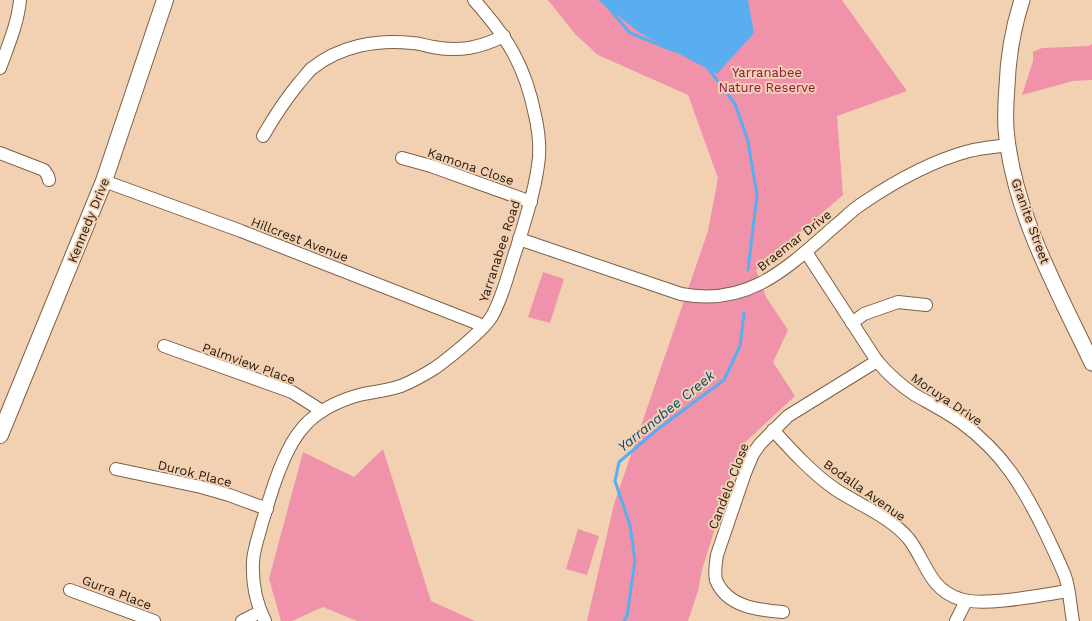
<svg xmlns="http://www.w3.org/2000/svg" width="1092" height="621" viewBox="0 0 1092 621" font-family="'Work Sans',sans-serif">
  <rect width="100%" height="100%" fill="#f2d1b3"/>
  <g fill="#f093aa">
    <path d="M548,0H842L907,91L837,116L843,195L756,270L766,297L788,330L773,362L795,396L740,447L702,570L698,591L688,621H587L614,504L708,231L718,178L688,95L598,55L575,34Z"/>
    <path d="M1092,44V80L1073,81L1022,95L1033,61V52L1042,48L1089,46Z"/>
    <path d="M543,272L564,279L550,323L528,317Z"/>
    <path d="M383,449L431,601L475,621H357L323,607L292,621H281L269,579L303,452L354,477Z"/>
    <path d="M578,529L599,536L587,575L566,569Z"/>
  </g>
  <path fill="#5aaef0" d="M598,0H748L754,33L717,74L640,33Z"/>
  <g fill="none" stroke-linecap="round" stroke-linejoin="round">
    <g stroke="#5aaef0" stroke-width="3">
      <path d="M602,0L630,33L675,51"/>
      <path d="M708,68L735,104L748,141L757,195L748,270"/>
      <path d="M624,621L627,616L635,561L630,525L615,481L619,462L658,429L724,380L740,346L744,313"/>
    </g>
    <defs>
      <g id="minor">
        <path d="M0,68C8,46 18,23 20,0"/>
        <path d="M263,136C274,117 285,100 299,83C303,79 307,73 311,69C339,46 377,39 412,43C419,43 426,46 433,47C460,52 479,48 504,36"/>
        <path d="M0,153L44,170L48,176L49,180"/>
        <path d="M402,158L431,166L531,202"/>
        <path d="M104,181L241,231L484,326"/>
        <path d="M519,239L681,294C749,307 787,268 835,226C844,219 853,209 863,203C894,182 932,161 969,151C982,148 995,147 1008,145"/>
        <path d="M806,252L877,361C888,374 900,385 915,395C931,404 947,412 962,423C1003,453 1023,487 1045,532C1052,547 1059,561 1065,576C1070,590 1070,606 1073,621"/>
        <path d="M852,323L864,314L898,302L926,305"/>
        <path d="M164,346L292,392L322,411"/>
        <path d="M773,430C792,451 812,473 835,489C859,505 889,516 908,538C926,560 928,589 960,599C983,607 1042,595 1068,591"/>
        <path d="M116,469L201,487L229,495L267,509"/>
        <path d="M70,590L154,621"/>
        <path d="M783,612C758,610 727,607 716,580C714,572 716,562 717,555L745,473L753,454L760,444L788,416L877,361"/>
        <path d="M242,621L260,612"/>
        <path d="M265,621C256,603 252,581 253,561C254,548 259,535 262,523C270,497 278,468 292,443C296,436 302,428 308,422C323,408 343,399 363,394C375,392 389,390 401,386C413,381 424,375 435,368C449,358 484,330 492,316C504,295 509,269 517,247C526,217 536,188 539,157C540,142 538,128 535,115C525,65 507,37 474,0"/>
        <path d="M956,621L966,601"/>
      </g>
      <path id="tertiary" d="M1022,0C1013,28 1008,57 1007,86C1006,100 1005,115 1006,129C1013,212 1057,289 1092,363"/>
      <path id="secondary" d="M0,435L104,181L165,0"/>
    </defs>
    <use href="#minor" stroke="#7d6045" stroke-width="14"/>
    <use href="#tertiary" stroke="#7d6045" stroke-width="17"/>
    <use href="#secondary" stroke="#7d6045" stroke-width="18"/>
    <use href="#minor" stroke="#fff" stroke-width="12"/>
    <use href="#tertiary" stroke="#fff" stroke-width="15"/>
    <use href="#secondary" stroke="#fff" stroke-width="16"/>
  </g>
  <g text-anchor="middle" stroke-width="4" stroke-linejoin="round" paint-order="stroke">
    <g font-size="13" fill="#8e1645" stroke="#f2d1b3">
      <text x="767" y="77">Yarranabee<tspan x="767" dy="15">Nature Reserve</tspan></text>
    </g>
    <g font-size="13" fill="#24180d" stroke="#f2d1b3">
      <text transform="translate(471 166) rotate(19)" y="5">Kamona Close</text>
      <text transform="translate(88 220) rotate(-68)" y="5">Kennedy Drive</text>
      <text transform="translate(1031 221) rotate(70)" y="5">Granite Street</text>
      <text transform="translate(300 239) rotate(21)" y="5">Hillcrest Avenue</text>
      <text transform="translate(794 240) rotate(-38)" y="5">Braemar Drive</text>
      <text transform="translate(499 251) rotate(-72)" y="5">Yarranabee Road</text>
      <text transform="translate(249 363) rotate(20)" y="5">Palmview Place</text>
      <text transform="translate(947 399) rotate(34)" y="5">Moruya Drive</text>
      <text transform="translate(195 473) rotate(14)" y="5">Durok Place</text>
      <text transform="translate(728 486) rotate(-69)" y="5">Candelo Close</text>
      <text transform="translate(865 490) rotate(35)" y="5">Bodalla Avenue</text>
      <text transform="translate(117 592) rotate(21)" y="5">Gurra Place</text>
    </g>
    <g font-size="14" font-style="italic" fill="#064974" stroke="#f2d1b3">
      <text transform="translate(666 411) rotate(-39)" y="5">Yarranabee Creek</text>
    </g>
  </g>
</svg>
